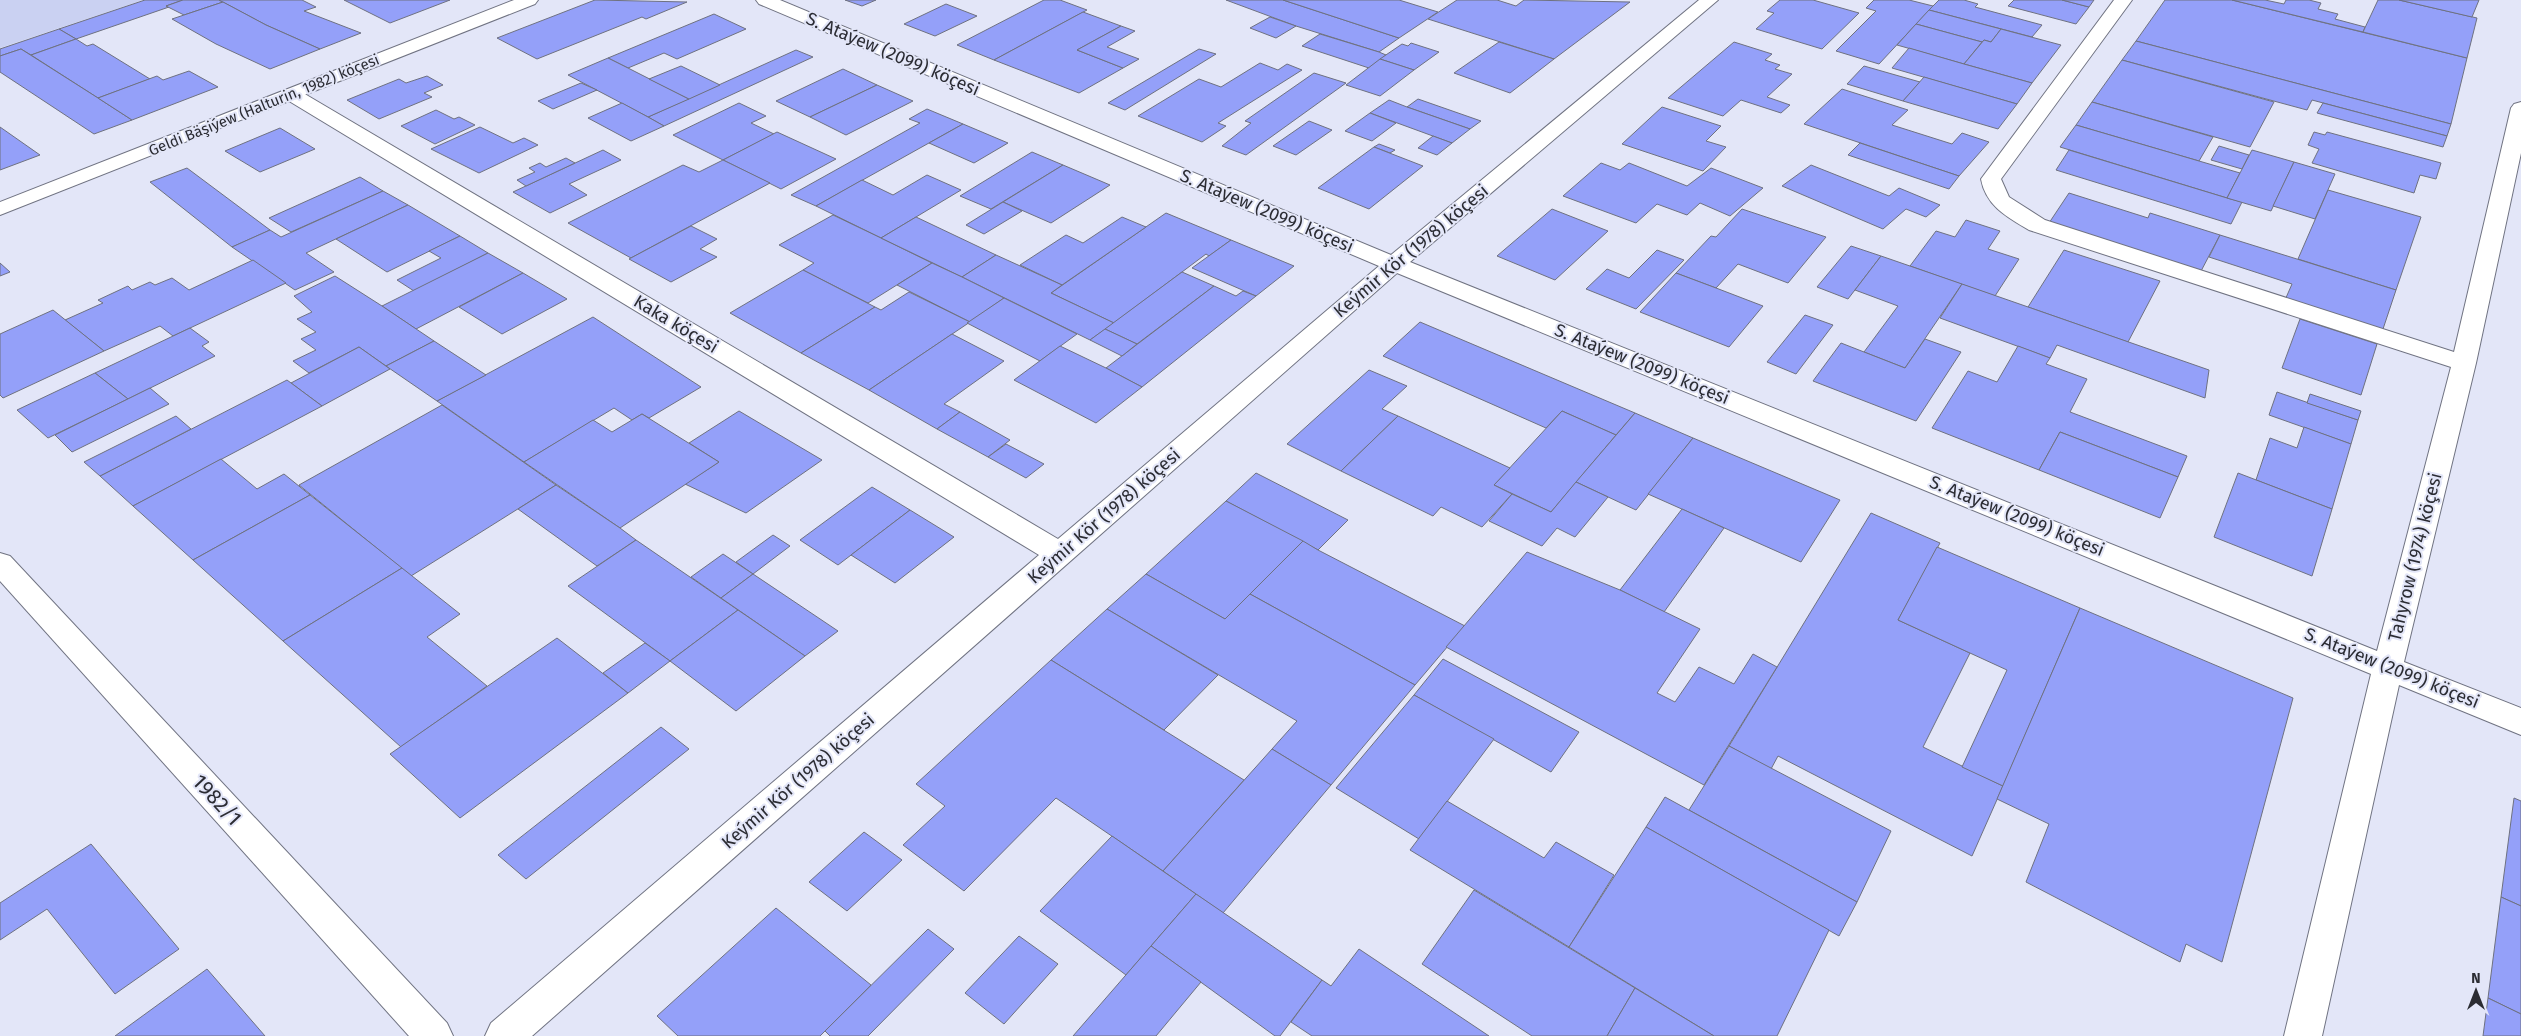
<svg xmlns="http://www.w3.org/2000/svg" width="2521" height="1036" viewBox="0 0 2521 1036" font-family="'Fira Sans',sans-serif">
  <rect width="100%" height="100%" fill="#e3e6f8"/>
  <path fill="#cad1f2" d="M0,0H143L0,48Z"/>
  <g fill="#94a0f9" stroke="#6e7180">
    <path d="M145,0H183L166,6L169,7L76,39L59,29Z"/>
    <path d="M183,0H219L223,2L184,15L166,6Z"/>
    <path d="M219,0H302L316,7L304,11L361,33L320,49L266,25Z"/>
    <path d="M344,0H450L390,23Z"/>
    <path d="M595,0L687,2L646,19L642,17L537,59L497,38Z"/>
    <path d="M845,0H876L862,6Z"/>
    <path d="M1044,0H1060L1087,10L994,60L957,45Z"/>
    <path d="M1226,0H1283L1399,38L1379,52L1296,26Z"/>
    <path d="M1283,0H1399L1438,12L1399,38Z"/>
    <path d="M1457,0H1497L1516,6L1524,0L1630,2L1554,59L1428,19Z"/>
    <path d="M1780,0H1813L1859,13L1822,49L1756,29L1774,13L1767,11Z"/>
    <path d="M1874,0H1909L1933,6L1879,64L1836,51L1876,11L1866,8Z"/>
    <path d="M1939,0H1964L1978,4L1975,7L2042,25L2032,37L1929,10Z"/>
    <path d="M2014,0H2062L2089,7L2076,24L2008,6Z"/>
    <path d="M2062,0H2094L2089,7Z"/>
    <path d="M2165,0H2232L2467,58L2451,124L2136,41Z"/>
    <path d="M2232,0H2265L2284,4L2286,0H2309L2321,3L2318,9L2338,14L2335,19L2365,27L2363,32Z"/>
    <path d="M2378,0H2399L2477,18L2467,58L2363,32Z"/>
    <path d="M2399,0H2479L2472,17Z"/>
    <path d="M223,2L266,25L320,49L270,69L216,44L172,19Z"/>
    <path d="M946,4L977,16L935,36L904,24Z"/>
    <path d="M1929,10L2001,29L1991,42L1984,40L1982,42L1916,24Z"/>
    <path d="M1083,12L1121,26L1077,50L1123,68L1079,93L994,60Z"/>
    <path d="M714,14L746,29L677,59L664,53L628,68L608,58Z"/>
    <path d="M1270,17L1296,26L1276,38L1250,28Z"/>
    <path d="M1916,24L1982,42L1964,64L1897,45Z"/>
    <path d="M1121,26L1135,31L1107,47L1139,59L1123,68L1077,50Z"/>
    <path d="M59,29L76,39L31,55L21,49L0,56V49Z"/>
    <path d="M2001,29L2061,45L2032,83L1964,64L1984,40L1991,42Z"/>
    <path d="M1320,34L1379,52L1386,55L1369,68L1302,46Z"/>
    <path d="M76,39L87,46L93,44L150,79L98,98L31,55Z"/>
    <path d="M2136,41L2451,124L2447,136L2312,100L2307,110L2122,60Z"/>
    <path d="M1499,42L1554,59L1510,93L1454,73Z"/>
    <path d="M1734,42L1772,54L1765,60L1780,65L1775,69L1792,74L1767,97L1790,105L1781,113L1741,100L1723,116L1668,98Z"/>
    <path d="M1411,43L1439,52L1414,70L1380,59L1402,44L1408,46Z"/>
    <path d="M1909,48L1964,64L2032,83L2017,104L1892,68Z"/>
    <path d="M21,49L98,98L132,120L94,134L0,72V56Z"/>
    <path d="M1199,49L1216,54L1125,110L1108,103Z"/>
    <path d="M796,50L813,57L664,126L648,117Z"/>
    <path d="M608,58L628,68L689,99L648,117L568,75Z"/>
    <path d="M1380,59L1414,70L1380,96L1346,85Z"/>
    <path d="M2122,60L2274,102L2250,147L2092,102Z"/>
    <path d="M1260,63L1278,70L1287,64L1302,70L1218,123L1226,126L1202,142L1138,116L1199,79L1221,87Z"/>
    <path d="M681,66L720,85L689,99L649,79Z"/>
    <path d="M1864,66L1920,82L1903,101L1847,84Z"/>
    <path d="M843,69L877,85L810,117L776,101Z"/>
    <path d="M189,71L218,87L132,120L98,98L157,76L163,80Z"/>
    <path d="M1314,73L1346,83L1246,155L1222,146L1251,123L1245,121Z"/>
    <path d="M427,76L443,85L424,93L432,97L379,119L347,100L399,79L406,83Z"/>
    <path d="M1924,77L2017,104L1998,129L1903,101Z"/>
    <path d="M581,83L597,90L553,109L538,101Z"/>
    <path d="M877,85L913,101L846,135L810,117Z"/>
    <path d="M1842,89L1908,110L1892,125L1952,144L1962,133L1989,142L1959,176L1804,124Z"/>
    <path d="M1418,99L1481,121L1470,129L1407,107Z"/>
    <path d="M1389,100L1407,107L1470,129L1452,143L1370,113Z"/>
    <path d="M2092,102L2213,137L2199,161L2076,125Z"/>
    <path d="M622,103L648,117L664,126L631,141L588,118Z"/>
    <path d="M739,103L766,116L751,123L774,134L723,160L673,135Z"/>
    <path d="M2323,103L2447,136L2443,147L2317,113Z"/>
    <path d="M1662,107L1721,126L1706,141L1726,147L1703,171L1622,144Z"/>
    <path d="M927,109L963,124L816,206L791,195L920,123L909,119Z"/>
    <path d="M436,110L454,119L459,117L475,125L435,144L401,126Z"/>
    <path d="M1370,113L1396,123L1372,141L1345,131Z"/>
    <path d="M1309,121L1332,130L1296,155L1273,146Z"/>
    <path d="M963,124L1008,143L974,163L929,143Z"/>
    <path d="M2076,125L2240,173L2227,198L2060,147Z"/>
    <path d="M0,127L40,155L0,170Z"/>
    <path d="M480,127L513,143L524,138L538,145L479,173L431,149Z"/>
    <path d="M280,128L315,149L260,172L225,151Z"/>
    <path d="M777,132L836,159L781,189L723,160Z"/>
    <path d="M2314,132L2325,135L2327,132L2441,163L2436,179L2420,175L2414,193L2312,163L2319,149L2308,145Z"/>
    <path d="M1433,136L1452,143L1437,155L1418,148Z"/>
    <path d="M1860,143L1959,176L1949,189L1848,155Z"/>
    <path d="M1379,144L1395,150L1390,153L1374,147Z"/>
    <path d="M2219,146L2249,155L2242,169L2211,160Z"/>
    <path d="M1374,147L1423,166L1369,209L1318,188Z"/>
    <path d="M603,150L621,160L569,184L587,195L550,213L513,192Z"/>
    <path d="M2069,150L2227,198L2242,202L2231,224L2056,170Z"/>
    <path d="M2252,150L2294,162L2271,211L2227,198Z"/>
    <path d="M1032,152L1063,165L991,209L960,196Z"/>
    <path d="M566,158L575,163L526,186L517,180L535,172L529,168L540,163L546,167Z"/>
    <path d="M723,160L770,183L631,258L568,223L683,165L699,172Z"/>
    <path d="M2294,162L2335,174L2315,219L2273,206Z"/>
    <path d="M1601,163L1620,170L1629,163L1687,186L1711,168L1763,188L1730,216L1700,203L1687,215L1657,204L1636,223L1563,196Z"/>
    <path d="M1063,165L1110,185L1051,223L1003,202Z"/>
    <path d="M1811,165L1889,196L1899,188L1940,205L1926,217L1906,209L1883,229L1782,186Z"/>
    <path d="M187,168L270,230L232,247L150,182Z"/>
    <path d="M927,175L961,190L881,238L816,206L862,180L893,195Z"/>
    <path d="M360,177L383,191L291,232L269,218Z"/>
    <path d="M2328,190L2421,217L2396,290L2298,259Z"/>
    <path d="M383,191L408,205L306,253L334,272L295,290L232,247L270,230L281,237Z"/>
    <path d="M2069,193L2148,218L2150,213L2220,235L2200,273L2049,223Z"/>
    <path d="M1003,202L1022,211L984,234L966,225Z"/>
    <path d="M408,205L460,236L387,272L336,239Z"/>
    <path d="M1552,209L1608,231L1555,280L1497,256Z"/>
    <path d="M1742,209L1826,237L1788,283L1738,264L1716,288L1676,273L1711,236L1716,237Z"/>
    <path d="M1166,213L1231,240L1209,256L1206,254L1114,323L1051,293Z"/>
    <path d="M833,215L881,238L932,263L868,303L803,270L814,263L779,245Z"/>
    <path d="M916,217L996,255L962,277L881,238Z"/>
    <path d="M1122,217L1146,227L1062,285L1020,265L1066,235L1083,243Z"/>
    <path d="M1966,220L2000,231L1988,249L2019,259L1995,296L1910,266L1936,231L1955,237Z"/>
    <path d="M691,226L717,239L700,249L717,257L671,282L629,259Z"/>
    <path d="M2220,235L2396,290L2382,332L2285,300L2292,284L2209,257Z"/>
    <path d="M460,236L488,253L414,291L397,280L441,258L429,251Z"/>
    <path d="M1231,240L1294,266L1256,296L1192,268Z"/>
    <path d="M1851,246L1881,256L1848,299L1817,287Z"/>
    <path d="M1657,250L1684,260L1636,309L1586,289L1607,269L1629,278Z"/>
    <path d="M2064,250L2160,281L2128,342L2028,307Z"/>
    <path d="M488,253L523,273L416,329L382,306Z"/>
    <path d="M996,255L1062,285L1051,293L1114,323L1090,340L962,277Z"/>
    <path d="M1881,256L1962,284L1905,368L1864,352L1898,306L1855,290Z"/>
    <path d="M253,260L286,283L173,336L160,326L104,351L65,320L103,303L98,300L128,286L132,290L150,282L155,285L172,278L189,290Z"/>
    <path d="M0,263L10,272L0,276Z"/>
    <path d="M932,263L962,277L1004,298L970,322L897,285Z"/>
    <path d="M803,270L875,307L801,353L730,313Z"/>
    <path d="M1182,272L1214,286L1137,344L1105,329Z"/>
    <path d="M523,273L567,299L502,334L459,307Z"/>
    <path d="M1676,273L1716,288L1763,306L1729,347L1640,312Z"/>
    <path d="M335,276L382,306L434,341L386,366L359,347L309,373L293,361L316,350L301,339L316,332L297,319L312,312L294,296Z"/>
    <path d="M1962,284L2209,370L2205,398L2057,345L2050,358L1940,318Z"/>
    <path d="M1214,286L1236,296L1243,291L1256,296L1142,387L1106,368Z"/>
    <path d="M909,292L970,322L869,390L801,353L875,307L881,310Z"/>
    <path d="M1004,298L1077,334L1040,361L967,323Z"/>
    <path d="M53,310L104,351L3,398L0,395V334Z"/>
    <path d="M1805,315L1833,325L1796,374L1767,362Z"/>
    <path d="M593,317L701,387L649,418L642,414L632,420L614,408L524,462L437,401Z"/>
    <path d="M2300,319L2377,344L2361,395L2282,368Z"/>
    <path d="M1420,322L1635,413L1616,435L1562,411L1546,428L1383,356Z"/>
    <path d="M190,328L209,342L202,346L215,356L128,399L95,373Z"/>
    <path d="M1105,329L1137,344L1122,356L1090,340Z"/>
    <path d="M952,334L1004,361L944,404L960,412L937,429L869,390Z"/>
    <path d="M1925,339L1961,352L1916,421L1813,381L1841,343L1905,368Z"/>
    <path d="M434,341L486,375L437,401L386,366Z"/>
    <path d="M1060,346L1106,368L1142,387L1096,423L1014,380Z"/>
    <path d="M2018,346L2050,358L2046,364L2087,379L2070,412L2187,456L2178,477L2060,432L2039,470L1932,428L1968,371L1997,382Z"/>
    <path d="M359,347L390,369L322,406L291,383Z"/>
    <path d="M1369,370L1407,386L1382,409L1398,416L1341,471L1287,444Z"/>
    <path d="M95,373L128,399L48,438L17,410Z"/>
    <path d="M287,380L322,406L133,506L100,476Z"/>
    <path d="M150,388L169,404L72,452L55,435Z"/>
    <path d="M2277,392L2358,420L2351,444L2269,415Z"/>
    <path d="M2310,394L2361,411L2358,420L2307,403Z"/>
    <path d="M442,405L556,485L411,576L299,485Z"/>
    <path d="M739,411L822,460L746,513L685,484L719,462L689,443Z"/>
    <path d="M1562,411L1616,435L1551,512L1494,485Z"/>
    <path d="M960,412L1010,440L988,457L937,429Z"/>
    <path d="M1635,413L1693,438L1636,510L1576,482Z"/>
    <path d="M642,414L719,462L620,528L524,462L593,420L612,432Z"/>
    <path d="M176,416L191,429L100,476L84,462Z"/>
    <path d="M1398,416L1510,468L1494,485L1512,494L1482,527L1441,507L1433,516L1341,471Z"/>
    <path d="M2304,427L2351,444L2332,509L2256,480L2270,438L2297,448Z"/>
    <path d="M2060,432L2178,477L2160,518L2039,470Z"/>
    <path d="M1693,438L1840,500L1801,562L1648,494Z"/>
    <path d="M1006,444L1044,464L1026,478L988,457Z"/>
    <path d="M221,459L257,489L284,474L310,495L193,560L133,506Z"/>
    <path d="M1256,473L1348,520L1318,550L1226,501Z"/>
    <path d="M2238,473L2332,509L2312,576L2214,537Z"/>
    <path d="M1576,482L1608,497L1575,537L1557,528L1542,546L1489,521L1512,494L1551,512Z"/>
    <path d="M556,485L620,528L636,540L597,566L518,509Z"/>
    <path d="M872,487L910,510L838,565L800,540Z"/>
    <path d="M310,495L402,568L283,641L193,560Z"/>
    <path d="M1226,501L1303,541L1225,619L1146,574Z"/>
    <path d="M1682,509L1724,528L1664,612L1620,590Z"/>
    <path d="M910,510L954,537L895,583L851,555Z"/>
    <path d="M1871,513L1940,543L1898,620L1970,653L1923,747L2003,786L1972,856L1778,756L1771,769L1729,746Z"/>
    <path d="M773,535L790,546L753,574L736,562Z"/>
    <path d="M636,540L738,610L670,661L568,586Z"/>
    <path d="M1303,541L1318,550L1465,626L1415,685L1250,594Z"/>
    <path d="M1937,547L2080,608L2003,786L1962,767L2007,670L1898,620Z"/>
    <path d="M1527,552L1620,590L1700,629L1657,693L1675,702L1699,667L1734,684L1753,654L1777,667L1704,785L1446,647Z"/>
    <path d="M723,554L753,574L721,598L691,577Z"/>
    <path d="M402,568L460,614L427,637L487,686L401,747L283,641Z"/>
    <path d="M753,574L838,631L805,656L721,598Z"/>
    <path d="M1146,574L1225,619L1250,594L1415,685L1331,785L1272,749L1297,721L1107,609Z"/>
    <path d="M2080,608L2293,698L2222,962L2186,944L2180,962L2026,882L2049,824L1997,799Z"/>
    <path d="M1107,609L1218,675L1164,730L1051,660Z"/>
    <path d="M738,610L805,656L736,711L670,661Z"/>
    <path d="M557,638L628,693L460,818L390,754Z"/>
    <path d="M645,643L670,661L628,693L603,673Z"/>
    <path d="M1443,659L1579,732L1551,772L1414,695Z"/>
    <path d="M1051,660L1244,780L1163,871L1056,798L964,891L903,845L945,806L916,784Z"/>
    <path d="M1414,695L1494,739L1419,839L1336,788Z"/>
    <path d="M661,727L689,749L526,879L498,855Z"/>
    <path d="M1729,746L1891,831L1857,902L1689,810Z"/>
    <path d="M1272,749L1331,785L1223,913L1163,871Z"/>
    <path d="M1665,797L1857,902L1839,936L1646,827Z"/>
    <path d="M2514,798L2521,801V906L2501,897Z"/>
    <path d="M1447,801L1544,858L1556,842L1614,875L1569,947L1410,850Z"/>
    <path d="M1646,827L1829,930L1777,1036H1714L1569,947Z"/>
    <path d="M864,832L902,860L847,911L809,882Z"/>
    <path d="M1112,836L1196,894L1126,975L1040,911Z"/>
    <path d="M91,844L179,949L115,994L47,909L0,940V903Z"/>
    <path d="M1474,890L1635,988L1607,1036H1532L1422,964Z"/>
    <path d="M1196,894L1322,980L1280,1036H1275L1151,946Z"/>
    <path d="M2501,897L2521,906V1014L2488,998Z"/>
    <path d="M776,908L871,985L820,1036H678L657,1016Z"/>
    <path d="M928,929L954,949L868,1036H830L825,1031Z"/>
    <path d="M1019,936L1058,964L1004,1024L965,993Z"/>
    <path d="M1151,946L1201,982L1156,1036H1073Z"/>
    <path d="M1359,949L1489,1036H1312L1291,1022L1322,980L1331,986Z"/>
    <path d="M207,969L265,1036H115Z"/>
    <path d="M1635,988L1714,1036H1607Z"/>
    <path d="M2488,998L2521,1014V1036H2483Z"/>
  </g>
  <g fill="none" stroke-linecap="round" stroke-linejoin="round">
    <defs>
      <g id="minor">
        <path d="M756,0H780L1391,255L1699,0H1718L1410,262L2377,651L2451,367L2029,230C2007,217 1986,206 1981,179L2114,0H2132L2001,179L2009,197L2045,220L2454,352L2511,108L2514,104L2521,102V153L2476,363L2404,662L2521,708V735L2399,685L2322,1036H2284L2371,674L1397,273L532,1036H485L491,1023L1039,555L284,98L281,94L284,90H298L1058,539L1379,266L759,4Z"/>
        <path d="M0,553L10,556L447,1023L453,1036H409L0,581Z"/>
      </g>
      <path id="tertiary" d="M514,0H538L535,4L0,215V202Z"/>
    </defs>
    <use href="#minor" stroke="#707382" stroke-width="2"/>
    <use href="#tertiary" stroke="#707382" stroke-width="2"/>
    <use href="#minor" fill="#fff" fill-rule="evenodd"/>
    <use href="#tertiary" fill="#fff" fill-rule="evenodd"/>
  </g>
  <g text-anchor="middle" stroke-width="4" stroke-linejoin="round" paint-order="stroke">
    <g font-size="15" fill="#2b2c33" stroke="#e3e6f8">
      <text transform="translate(264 105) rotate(-22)" y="5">Geldi Bäşiýew (Halturin, 1982) köçesi</text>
    </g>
    <g font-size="18" fill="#2b2c33" stroke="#e3e6f8">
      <text transform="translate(893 54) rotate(23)" y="6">S. Ataýew (2099) köçesi</text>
      <text transform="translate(1267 211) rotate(23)" y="6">S. Ataýew (2099) köçesi</text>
      <text transform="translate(1411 251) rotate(-40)" y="6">Keýmir Kör (1978) köçesi</text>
      <text transform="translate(676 324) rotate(31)" y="6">Kaka köçesi</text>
      <text transform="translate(1642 364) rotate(22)" y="6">S. Ataýew (2099) köçesi</text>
      <text transform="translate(1104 516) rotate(-41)" y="6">Keýmir Kör (1978) köçesi</text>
      <text transform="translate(2017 516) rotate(22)" y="6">S. Ataýew (2099) köçesi</text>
      <text transform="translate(2415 557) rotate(-76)" y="6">Tahyrow (1974) köçesi</text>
      <text transform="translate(2392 668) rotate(22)" y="6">S. Ataýew (2099) köçesi</text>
      <text transform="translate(798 781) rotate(-41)" y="6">Keýmir Kör (1978) köçesi</text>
    </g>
    <g font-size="21" fill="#2b2c33" stroke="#e3e6f8">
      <text transform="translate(217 800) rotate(47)" y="7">1982/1</text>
    </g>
  </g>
  <g transform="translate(2476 991)" stroke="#e3e6f8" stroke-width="4" paint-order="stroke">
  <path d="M0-4L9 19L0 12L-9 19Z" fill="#2b2c33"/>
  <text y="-8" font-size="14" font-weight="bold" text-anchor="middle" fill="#2b2c33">N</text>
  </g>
</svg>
